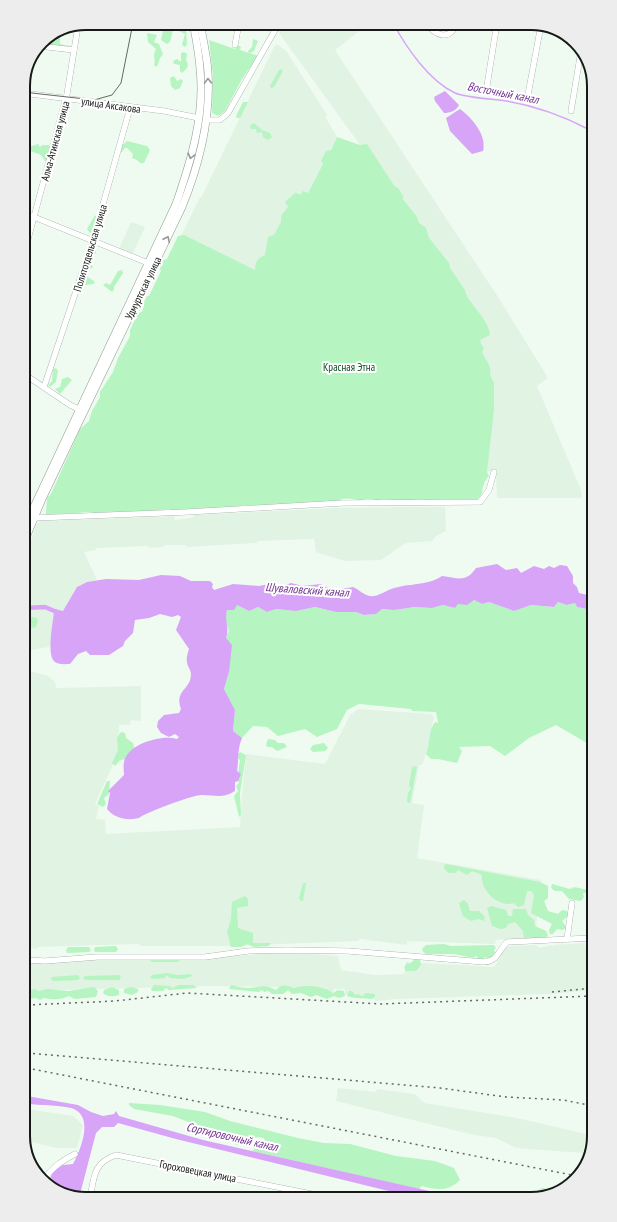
<svg xmlns="http://www.w3.org/2000/svg" width="617" height="1222" viewBox="0 0 617 1222" font-family="'PT Sans Narrow',sans-serif">
  <rect width="100%" height="100%" fill="#effbf1"/>
  <g fill="#e1f3e3">
    <path d="M284,23H359L363,28L335,50L500,300L548,378L537,386L581,490L582,498H497L496,473L487,471L494,387L360,145L279,33Z"/>
    <path d="M277,44L287,52L327,115L326,118L337,137L308,193H298L259,272L181,236L200,197L201,198L274,47Z"/>
    <path d="M131,222L145,227L132,255L119,249Z"/>
    <path d="M415,507H445L446,531L436,536L432,541L406,543L381,560L345,561L316,552L314,539L257,541V543L186,547V545H164V547L149,548L148,546L96,548V550L84,552L97,580L87,582L77,587L63,612L54,611L51,641L49,647L30,650L26,647L25,558L36,525L40,521L174,516L175,520L184,519L194,517V515L335,508Z"/>
    <path d="M26,670L48,676L55,682L56,688L141,686V721L131,720L130,725H119L120,750L95,804L99,806L96,819L105,820L106,834L240,827L242,794L246,754L325,764L350,715L358,709L431,714L434,717L425,757L422,765H419L412,803L424,805L417,858L541,880L535,938L496,940L495,944L407,941V945L360,939L358,941L228,946H141L139,944L37,947V949L27,947Z"/>
    <path d="M585,943L586,949L593,948V990L549,994L397,999L375,1001L373,995H345V989H334L333,992H326L325,988L210,986L27,991V963L89,959H199L281,952L338,956L341,970L375,975L404,974L406,962L494,967L507,946L536,945L539,948L552,945L553,947L554,945Z"/>
    <path d="M338,1088L376,1092L377,1089L415,1094L424,1103L517,1118L586,1134L583,1153L516,1148L496,1138L474,1135L336,1101Z"/>
    <path d="M27,1109L73,1116L83,1125L77,1148H56L28,1141Z"/>
  </g>
  <g fill="#b6f4c1">
    <path d="M166,25H169L173,30L170,42L167,44L161,40L164,27Z"/>
    <path d="M177,26L186,30L187,45L185,47L182,45L185,34L175,29Z"/>
    <path d="M147,33L157,35L154,42L159,44L163,54L160,58L157,67L154,65C156,59 152,56 156,49L148,42Z"/>
    <path d="M58,35L60,38V44L70,46L69,50L63,52L48,45L50,38Z"/>
    <path d="M253,39L258,41L254,51L250,53L258,56L242,79L225,111L218,116L212,113L213,75L209,40L235,49L238,45L241,47L240,50L249,53L248,51L252,47Z"/>
    <path d="M184,52L187,54L186,60L188,64L187,68L182,73L180,71V65L174,64L173,61L177,59L181,62V53Z"/>
    <path d="M281,69L283,71L274,87L271,88L270,86L279,70Z"/>
    <path d="M174,76L177,81L181,79L183,81L180,88L175,90L171,86L170,78Z"/>
    <path d="M243,102H248L240,118H237L236,116Z"/>
    <path d="M254,123L262,130L270,133L272,137L268,140L263,137L262,132L257,133L256,129H251L250,125Z"/>
    <path d="M337,137L360,145L367,144L395,187L398,188L404,197L402,198L417,217L419,223L426,228L429,238L449,263L450,268L465,290C466,302 489,318 490,335L480,340L481,344L484,348L482,352C485,359 492,366 490,375L494,383V409L487,472L489,476C484,481 483,486 482,493C477,508 452,499 441,499L439,502L424,501L423,499H415L413,501L383,499L375,501L373,499H365L363,501C356,500 345,496 339,501L280,506L277,504L271,506L243,505L241,508H204L190,511L191,509L173,512L170,509L137,513L135,511L131,513L94,515L91,512L47,515L46,513L47,498L51,494L80,429L89,421L92,411L100,397V392L113,372L118,358L130,336V330L138,313L142,312L144,306L143,304L147,296H149L161,271L160,269L163,260L167,259L178,236L184,235L255,270C255,262 258,258 265,255L268,237L274,235L281,222V216L288,207L285,202L295,193L301,194L303,191L308,193L323,164L321,161L326,151L331,150Z"/>
    <path d="M127,141L147,146L150,150L144,163H140L137,160L132,158L133,154L127,148H125L122,152L117,151L119,144H124Z"/>
    <path d="M23,142L32,146L38,144L40,147L42,145H49L53,154L48,162L45,161L41,155L23,148Z"/>
    <path d="M95,215L97,218L94,232L90,233L87,229Z"/>
    <path d="M93,249L96,250V253L92,257L93,260L91,263L93,267L89,270L87,266L88,258Z"/>
    <path d="M122,270L123,273L114,287V290L112,292L103,285L106,283L110,285L118,271Z"/>
    <path d="M85,275L95,282L93,284L85,285L82,293H79L78,291L81,286L80,283Z"/>
    <path d="M56,368L58,371L56,382L50,387L48,385L52,381L53,369Z"/>
    <path d="M68,377L72,380L60,394L55,389L60,387L62,379Z"/>
    <path d="M474,600L482,604L489,602L514,611L531,605L554,607L558,602L567,605L575,603L577,607L592,610V746L556,725L529,738L505,756L490,746L459,747L462,751L457,763L438,759H431L426,754C430,743 428,731 435,722L438,723L436,712L412,711L411,709L359,704L347,710L337,729L317,737L305,729L278,736L267,727L253,726L242,738L233,731L235,710L224,689L229,672L226,638L229,631L225,618L227,610L237,605L249,611L258,607L267,612L276,609L296,611L315,607L336,612H356L364,615L376,614L381,609L394,610L415,607L432,608L443,605L455,608L458,604Z"/>
    <path d="M28,617L30,619L32,617L37,618L38,621L36,627L32,628L29,626V621H25V618Z"/>
    <path d="M121,732L125,733L126,738L133,743L135,751L126,759L120,760L115,766L112,763L118,750L117,738Z"/>
    <path d="M268,739L275,740L278,743H284L287,747L277,751L272,747H267L266,744Z"/>
    <path d="M324,743L328,748L325,751L313,752L310,749L313,745Z"/>
    <path d="M240,752L246,755L240,793L241,815L239,817L234,796L238,791L236,786L239,783L237,779L240,761L237,756Z"/>
    <path d="M415,766L417,767L410,803L407,802L408,793L411,789L409,785L412,767Z"/>
    <path d="M107,781H110L109,794L104,798L106,804L103,807L97,804Z"/>
    <path d="M445,864L540,882L548,886V898L544,901L548,911L558,914L562,910L567,911L568,916L562,921L567,928L562,930L557,929L553,934H550L549,930L552,924L531,913L534,895L531,891H527L524,905L518,907L514,903C499,908 480,891 482,875L472,871L467,875L458,870L455,873H448L444,868Z"/>
    <path d="M303,883H306L303,901H301L299,898Z"/>
    <path d="M552,884L570,889L574,887L593,891V893H583L584,897L581,901L569,899L562,891H555L551,888Z"/>
    <path d="M245,896L248,899V906L237,908L238,928L253,933V943H271L269,946L254,947L247,944L241,947H231L227,932L231,919L232,902Z"/>
    <path d="M464,900L468,904L470,911H479L485,917L484,921L478,919L471,921L463,916L459,903Z"/>
    <path d="M491,906L506,910L508,916H512L513,909H526L528,915L534,920L535,926L546,931L548,936L545,939H524L523,931L515,922L508,924L506,928L501,929L492,926L487,908Z"/>
    <path d="M593,916V936L588,937L586,934L591,928L588,924Z"/>
    <path d="M444,944L451,946L494,945L496,948L494,950L496,954L489,959L486,957L482,960H479L476,956L473,958L454,954H426L423,952L422,949L426,945Z"/>
    <path d="M116,946L118,949L116,952H95L94,950L95,947Z"/>
    <path d="M68,947H89L91,950L89,952L67,953L66,950Z"/>
    <path d="M153,959H182L178,962H152L150,960Z"/>
    <path d="M415,959L420,960L421,965L416,971H406L404,968L407,963L410,964Z"/>
    <path d="M167,973L177,975L191,974L192,976L183,979L170,978L167,975L165,978L153,979L150,977L152,975Z"/>
    <path d="M78,975L80,978L78,980L53,981L51,979L52,977Z"/>
    <path d="M119,975L121,977L119,980H86L83,978L85,976Z"/>
    <path d="M154,985L170,986L172,988L179,985H193L197,988L169,990L166,988L163,991H152L151,989Z"/>
    <path d="M231,985C237,986 242,988 248,988C260,988 262,983 276,990C282,984 286,985 294,988C303,984 325,986 333,993L338,990L344,991L345,996L339,998L334,996L327,999L316,995L311,997L301,993L292,994L288,990L283,994H272L268,991L264,992L262,990L259,992L229,989Z"/>
    <path d="M94,987L98,991L96,997L75,999L69,996C61,1000 52,1000 44,998L40,1000L36,998L27,999V991L35,989L38,991L48,989L68,991Z"/>
    <path d="M112,987L119,990V995C114,996 108,998 103,993L104,990Z"/>
    <path d="M131,987L138,989V992L132,995L124,993V989Z"/>
    <path d="M349,991H352L355,995L358,994L362,996L366,993L375,994V997L372,999C364,998 355,999 347,996Z"/>
    <path d="M129,1103L160,1105L205,1112L230,1121L298,1138L324,1143L350,1144L396,1156L435,1161L454,1168L460,1180C448,1192 437,1190 422,1186L419,1189L252,1151L265,1141L264,1138L258,1137L237,1145L209,1130L173,1116L134,1109L129,1105Z"/>
    <path d="M542,1188L561,1190L555,1194L531,1195Z"/>
  </g>
  <g fill="#d7a4f7">
    <path d="M445,91L459,105C456,111 450,113 444,113L435,101L434,97Z"/>
    <path d="M460,109C472,118 487,135 483,151L472,154L450,131L446,118Z"/>
    <path d="M497,564L506,570L517,568L521,573L534,566L544,569L549,566L554,568L560,565L567,566L573,576V583L577,587L579,593L592,596V610L577,607L575,603L567,605L558,602L554,607L531,605L514,611L489,602L482,604L474,600L467,605L458,604L455,608L443,605L432,608L415,607L394,610L382,609L376,614L364,615L356,612H336L315,607L296,611L276,609L267,612L258,607L249,611L237,605L234,610H227C224,620 230,628 226,638L232,645L229,672L224,689L235,710L233,731L242,738C237,750 239,759 237,771L241,774L238,781L235,782V791C222,799 215,795 202,795C195,794 142,814 139,818C127,821 114,818 107,809L110,793L108,791L124,775C124,771 123,766 124,762C127,744 162,734 177,739L179,737L175,734L169,737L161,733L157,727L158,721L164,715L179,713L181,709C174,690 191,690 191,674C191,670 187,666 187,662C186,658 188,652 189,649L176,630L181,617L178,615L172,617L160,614L149,618L135,620L133,633L125,641L123,646L109,655H90L86,651L78,654L70,664C66,664 59,665 55,662C46,656 53,623 54,611L55,609L63,611L77,587L87,582L106,579L139,580L161,575L180,576L191,581H210L213,584L212,587L214,590L233,584L259,586L269,584L278,588L291,583L303,586L321,584C331,591 341,589 353,587C358,589 364,595 370,596C377,597 384,592 391,589C408,583 427,586 442,576C458,578 466,583 476,568Z"/>
    <path d="M27,1096L78,1105L91,1112L103,1116L114,1114L116,1111L119,1116L203,1140L447,1195L409,1196L176,1139L118,1123L114,1127H102L96,1133L79,1198L51,1188L48,1183L54,1170L63,1165L73,1164C81,1149 95,1115 71,1108C57,1105 41,1105 27,1104Z"/>
  </g>
  <g fill="none" stroke-linecap="round" stroke-linejoin="round">
    <path stroke="#d7a4f7" stroke-width="1.5" d="M393,23C406,47 429,81 455,93C467,98 493,99 506,101C536,106 563,116 590,130"/>
    <path stroke="#d7a4f7" stroke-width="4.5" d="M25,608L45,607L59,613"/>
    <defs>
      <g id="minor">
        <path d="M426,23C436,37 450,41 457,23"/>
        <path d="M235,45L239,23"/>
        <path d="M39,46L74,50"/>
        <path d="M486,92L497,23"/>
        <path d="M23,93L164,111L199,118"/>
        <path d="M527,100L541,25"/>
        <path d="M571,111L581,51"/>
        <path d="M207,120H220L228,113L279,23"/>
        <path d="M24,213L148,263"/>
        <path d="M24,254L67,94L78,26"/>
        <path d="M24,374L70,405L83,411"/>
        <path d="M44,387L93,240L130,108"/>
        <path d="M34,518L187,512L343,503L480,502L489,490L494,472"/>
        <path d="M567,939L572,903"/>
        <path d="M27,960L45,961L97,957H205L248,951L286,950L348,951L484,962C498,961 498,951 507,942L593,938"/>
        <path d="M44,1180C52,1167 62,1161 75,1154"/>
        <path d="M90,1199C94,1177 93,1163 116,1155L327,1197"/>
      </g>
      <g id="major">
        <path d="M25,526L176,204C191,161 205,115 200,69C199,53 196,38 193,23"/>
        <path d="M25,540L42,499L182,207C200,163 211,119 208,72C207,56 203,39 200,23"/>
      </g>
    </defs>
    <use href="#minor" stroke="#8f9a91" stroke-width="6"/>
    <use href="#major" stroke="#8f9a91" stroke-width="8"/>
    <use href="#minor" stroke="#fff" stroke-width="5.5"/>
    <use href="#major" stroke="#fff" stroke-width="7"/>
    <path stroke="#636963" stroke-width="1" d="M23,92L94,100L112,95L121,83L133,23"/>
    <g stroke="#636963" stroke-width="1.5" stroke-dasharray="2 4" stroke-linecap="butt">
      <path d="M552,992L593,988"/>
      <path d="M27,1005L115,1001L187,993L381,1004L593,996"/>
      <path d="M27,1053L440,1088L506,1097L563,1100L594,1106"/>
      <path d="M27,1068L577,1176"/>
    </g>
  </g>
  <defs><path id="oneway-chevron" d="M-2-3.5L2.5 0L-2 3.5" fill="none" stroke-width="1.6" stroke-linecap="round" stroke-linejoin="round"/></defs>
  <g stroke="#969896">
    <use href="#oneway-chevron" transform="translate(208 81) rotate(-91)"/>
    <use href="#oneway-chevron" transform="translate(191 156) rotate(105)"/>
    <use href="#oneway-chevron" transform="translate(167 239) rotate(-64)"/>
  </g>
  <g text-anchor="middle" stroke-width="4" stroke-linejoin="round" paint-order="stroke">
    <g font-size="11" fill="#161a16" stroke="#fff">
      <text transform="translate(111 105) rotate(8)" y="4">улица Аксакова</text>
      <text transform="translate(55 141) rotate(-75)" y="4">Алма-Атинская улица</text>
      <text transform="translate(90 248) rotate(-73)" y="4">Политотдельская улица</text>
      <text transform="translate(143 288) rotate(-64)" y="4">Удмуртская улица</text>
      <text transform="translate(198 1171) rotate(11)" y="4">Гороховецкая улица</text>
    </g>
    <g font-size="11" fill="#0b4c22" stroke="#fff">
      <text x="349" y="371">Красная Этна</text>
    </g>
    <g font-size="12" font-style="italic" fill="#713291" stroke="#fff">
      <text transform="translate(503 93) rotate(11)" y="4">Восточный канал</text>
      <text transform="translate(307 590) rotate(4)" y="4">Шуваловский канал</text>
      <text transform="translate(232 1137) rotate(13)" y="4">Сортировочный канал</text>
    </g>
  </g>
  <path d="M0 0H617V1222H0ZM86 30H531A56 56 0 0 1 587 86V1136A56 56 0 0 1 531 1192H86A56 56 0 0 1 30 1136V86A56 56 0 0 1 86 30Z" fill="#ecedec" fill-rule="evenodd"/>
  <path fill="none" stroke="#161a16" stroke-width="2" d="M86 30H531A56 56 0 0 1 587 86V1136A56 56 0 0 1 531 1192H86A56 56 0 0 1 30 1136V86A56 56 0 0 1 86 30Z"/>
</svg>
